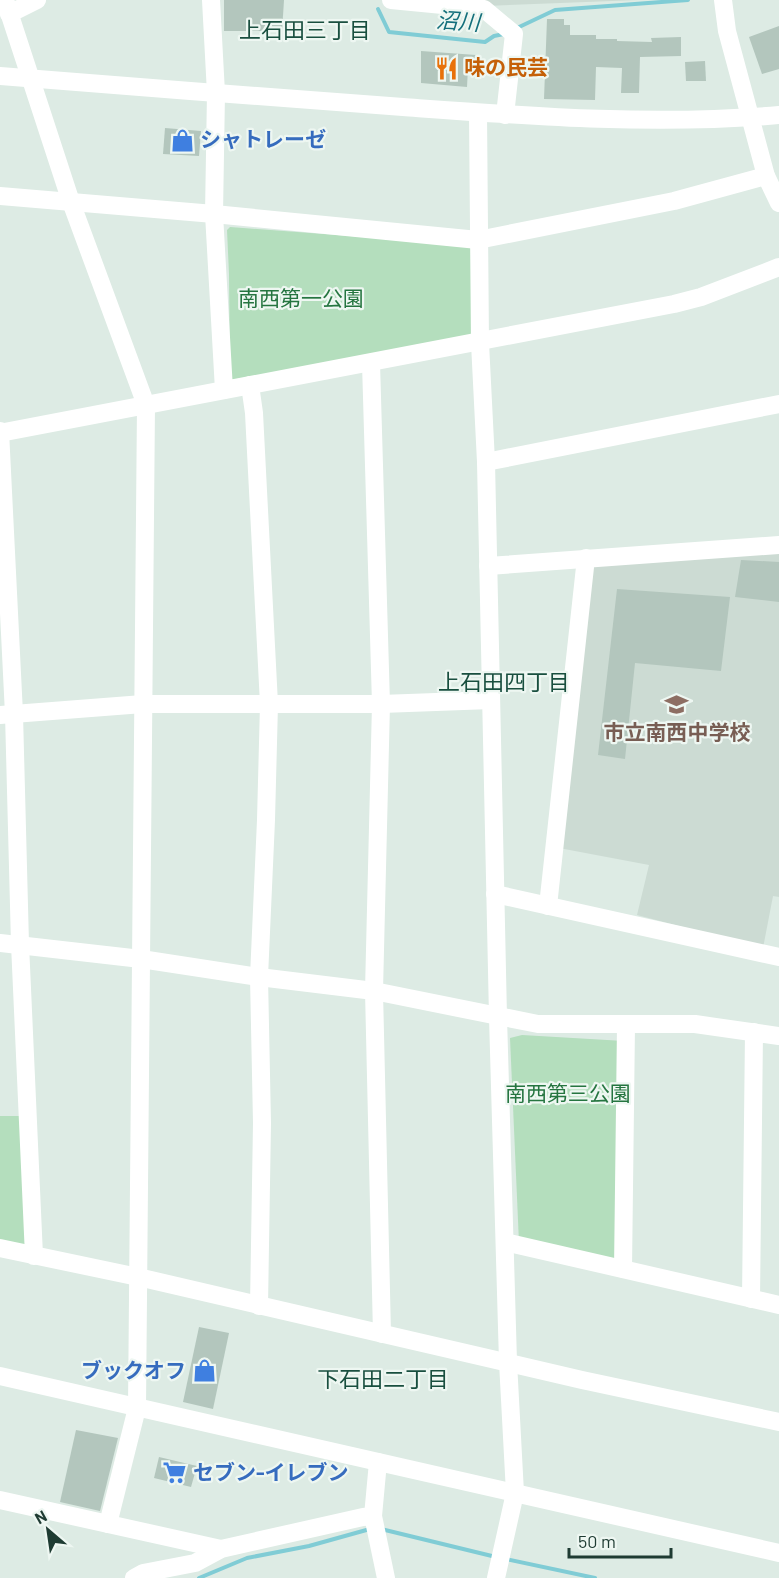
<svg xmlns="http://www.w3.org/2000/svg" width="779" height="1578" viewBox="0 0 779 1578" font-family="Barlow,'Noto Sans JP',sans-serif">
  <rect width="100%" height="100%" fill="#ddebe4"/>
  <g fill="#ccdbd3">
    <path d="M428,0H638L485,6Z"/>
    <path d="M779,548V897L773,896L763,948L637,915L649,865L559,848L590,562Z"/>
  </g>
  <g fill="#b4debd">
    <path d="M230,227L469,245L473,251L477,332L471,340L237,379H230L229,274L227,230Z"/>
    <path d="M522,1035L624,1041L620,1265L519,1243L510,1038Z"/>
    <path d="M0,1116H20L26,1247L0,1242Z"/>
  </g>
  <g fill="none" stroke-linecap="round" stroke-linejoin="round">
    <g stroke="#80ccd5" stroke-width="4">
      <path d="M378,9L389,32L485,42L494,36L504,34"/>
      <path d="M517,28L555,10L688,0"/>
      <path d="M381,1529L496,1557"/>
      <path d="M506,1559L595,1578"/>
      <path d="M199,1578L247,1558L309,1546L370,1529"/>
    </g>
  </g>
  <g fill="#b3c6bd">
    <path d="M224,0H284L282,31H224Z"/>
    <path d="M547,19H564V25H570V35H596V39H617V41L652,42L651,38L681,37V56L640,57L639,93H621L622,68L596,67L595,100L544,99Z"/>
    <path d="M779,26V69L762,74L749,37Z"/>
    <path d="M421,51L476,55V69L468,68L467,87L421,83Z"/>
    <path d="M705,61L706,81H686L685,62Z"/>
    <path d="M165,128L201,131L199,156L163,154Z"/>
    <path d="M741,560L779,562V602L735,597Z"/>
    <path d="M617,589L730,597L721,671L635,663L625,759L598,755Z"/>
    <path d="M199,1327L229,1333L213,1409L183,1402Z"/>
    <path d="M76,1430L118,1438L100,1511L60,1502Z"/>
    <path d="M159,1457L197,1466L191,1487L154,1478Z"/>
  </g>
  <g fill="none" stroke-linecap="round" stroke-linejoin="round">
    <g stroke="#fff" stroke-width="18">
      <path d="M5,0L71,202L146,405L137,1408L108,1524"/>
      <path d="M211,0L216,93L214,214L224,390"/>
      <path d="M391,0L484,9L514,34L505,115"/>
      <path d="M723,0L727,31L766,176L779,203"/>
      <path d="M9,14L37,0"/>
      <path d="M0,76C134,87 269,97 403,107C528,116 654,126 779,115"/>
      <path d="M478,113L480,343L486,462L498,1017L508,1362L515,1493L496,1578"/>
      <path d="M0,196L214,214L478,240L674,201L766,176"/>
      <path d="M371,363L381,704L374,991L382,1334"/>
      <path d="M250,385L254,413L269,704L266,820L259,977L262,1123L259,1306"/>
      <path d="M0,431L14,714L20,944L34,1256"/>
      <path d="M0,433L674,304L701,297L779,267"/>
      <path d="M486,462L779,404"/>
      <path d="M488,566L779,545"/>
      <path d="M0,715L143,704H381L491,700"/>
      <path d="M495,894L779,957"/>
      <path d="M548,906L586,558"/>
      <path d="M0,943L141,959L259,977L374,991L538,1024H695L779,1036"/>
      <path d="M505,1242L779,1305"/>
      <path d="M0,1248L138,1277L582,1380L779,1422"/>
      <path d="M623,1269L626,1025"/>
      <path d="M751,1299L754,1032"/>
      <path d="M0,1376L779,1553"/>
      <path d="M378,1462L373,1516L386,1578"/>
      <path d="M0,1500L221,1549"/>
      <path d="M134,1578L143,1573L195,1563L221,1549L363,1517L373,1516"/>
    </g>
  </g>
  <defs>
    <symbol id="restaurant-bare" viewBox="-9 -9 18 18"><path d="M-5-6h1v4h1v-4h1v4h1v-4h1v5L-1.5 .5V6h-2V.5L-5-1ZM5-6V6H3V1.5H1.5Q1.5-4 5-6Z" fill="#e8710a" stroke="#eef7f2" stroke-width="2.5" paint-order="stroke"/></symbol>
    <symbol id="shop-bare" viewBox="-9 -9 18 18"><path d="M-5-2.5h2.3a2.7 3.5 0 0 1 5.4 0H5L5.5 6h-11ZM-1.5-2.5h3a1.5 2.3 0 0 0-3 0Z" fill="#3f7fe0" stroke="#eef7f2" stroke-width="2.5" paint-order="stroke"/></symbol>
    <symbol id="school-bare" viewBox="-9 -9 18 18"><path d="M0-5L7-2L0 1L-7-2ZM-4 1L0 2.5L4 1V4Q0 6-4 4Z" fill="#8d6e63" stroke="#eef7f2" stroke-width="2.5" paint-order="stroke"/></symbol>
    <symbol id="supermarket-bare" viewBox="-9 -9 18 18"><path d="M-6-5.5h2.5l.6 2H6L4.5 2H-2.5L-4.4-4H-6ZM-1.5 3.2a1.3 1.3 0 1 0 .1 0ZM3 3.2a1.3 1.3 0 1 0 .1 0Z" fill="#3f7fe0" stroke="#eef7f2" stroke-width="2.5" paint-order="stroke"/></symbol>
  </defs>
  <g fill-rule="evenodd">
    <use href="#restaurant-bare" x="430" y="52" width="33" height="33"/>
    <use href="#shop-bare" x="166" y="124" width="33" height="33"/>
    <use href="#school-bare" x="660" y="688" width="33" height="33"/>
    <use href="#shop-bare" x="188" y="1354" width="33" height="33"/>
    <use href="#supermarket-bare" x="158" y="1456" width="33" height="33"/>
  </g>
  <g text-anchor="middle" stroke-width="4.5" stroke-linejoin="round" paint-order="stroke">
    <g font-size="21" font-weight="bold" fill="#c56008" stroke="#eef7f2" text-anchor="start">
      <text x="464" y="75">味の民芸</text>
    </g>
    <g font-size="21" font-weight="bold" fill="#366cbe" stroke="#eef7f2" text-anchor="start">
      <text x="200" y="147">シャトレーゼ</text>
      <text x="186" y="1378" text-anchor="end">ブックオフ</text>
      <text x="193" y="1480">セブン-イレブン</text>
    </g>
    <g font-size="21" fill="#257540" stroke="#eef7f2">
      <text x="301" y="306">南西第一公園</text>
      <text x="568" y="1101">南西第三公園</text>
    </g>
    <g font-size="21" font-weight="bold" fill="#785e54" stroke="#eef7f2">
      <text x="677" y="740">市立南西中学校</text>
    </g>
    <g font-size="22" font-style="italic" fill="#146f7b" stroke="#eef7f2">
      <text transform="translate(458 21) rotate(4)" y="8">沼川</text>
    </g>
    <g font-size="22" fill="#194f3f" stroke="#eef7f2">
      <text x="305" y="38">上石田三丁目</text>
      <text x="504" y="690">上石田四丁目</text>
      <text x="383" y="1387">下石田二丁目</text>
    </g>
  </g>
  <g transform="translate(48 1530) rotate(331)" stroke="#eef7f2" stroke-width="4.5" paint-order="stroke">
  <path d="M0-4.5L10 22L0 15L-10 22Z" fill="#1e3b32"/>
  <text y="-9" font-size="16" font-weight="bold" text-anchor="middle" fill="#1e3b32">N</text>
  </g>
  <path d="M569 1548v9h102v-9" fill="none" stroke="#1e3b32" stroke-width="3"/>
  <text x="578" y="1548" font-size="18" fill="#1e3b32" stroke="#eef7f2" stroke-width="4.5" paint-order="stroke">50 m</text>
</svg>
